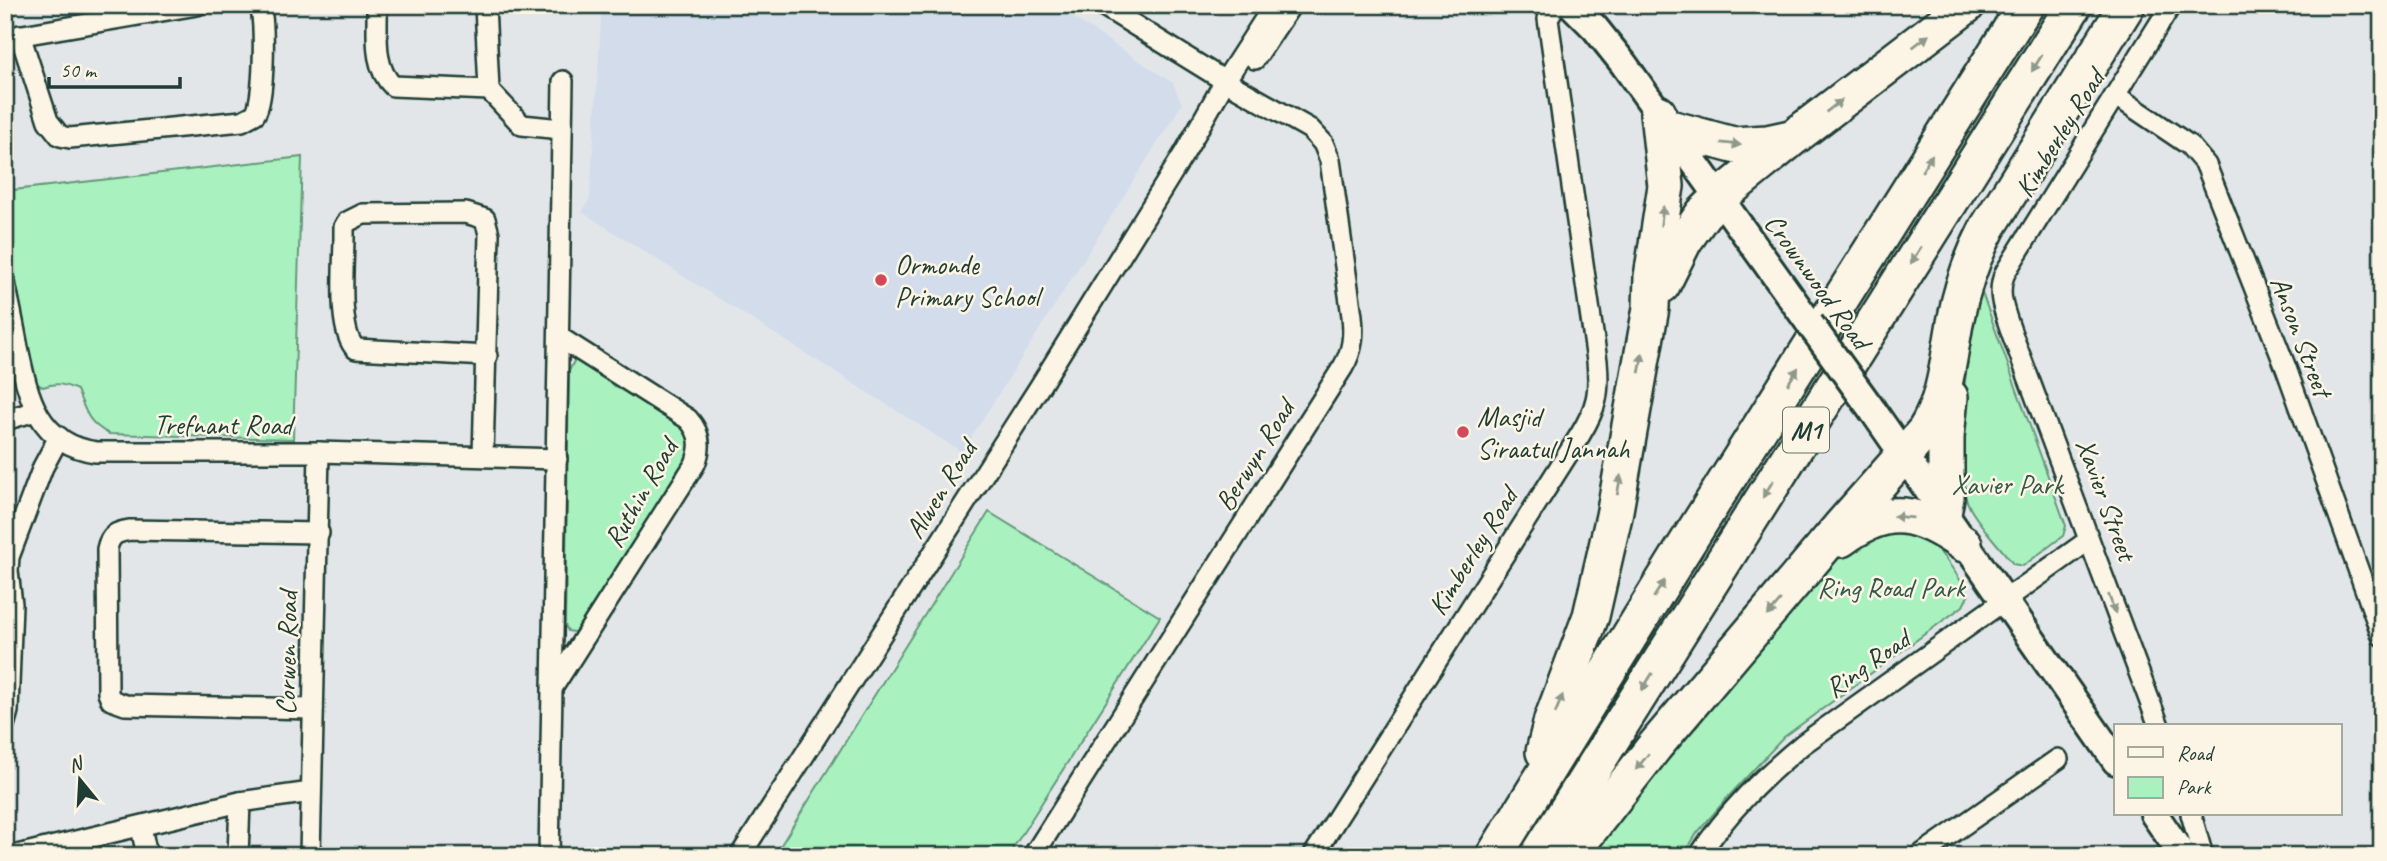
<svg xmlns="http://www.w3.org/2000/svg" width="2387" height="861" viewBox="0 0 2387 861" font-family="Caveat,sans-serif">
  <rect width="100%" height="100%" fill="#e3e6e9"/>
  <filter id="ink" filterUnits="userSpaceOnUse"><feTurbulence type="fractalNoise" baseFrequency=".0143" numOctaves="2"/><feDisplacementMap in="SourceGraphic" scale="14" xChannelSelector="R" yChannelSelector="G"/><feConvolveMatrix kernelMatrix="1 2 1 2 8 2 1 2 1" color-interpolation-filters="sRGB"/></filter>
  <g filter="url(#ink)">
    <path fill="#d2dceb" d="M602,5H1054L1173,83L1182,104L962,452L582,212L590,199Z"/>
    <g fill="#a9f2bf" stroke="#64987a" stroke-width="2">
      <path d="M302,157L293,439L109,434C87,422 86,412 77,390C64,384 56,382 43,387L35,383L5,220V191Z"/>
      <path d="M1981,290L2066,526L2063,536L2023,566L2013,564C2000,546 1981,528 1970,508C1947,463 1970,340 1981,290Z"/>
      <path d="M581,358L689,431V456L579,628L574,632L568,631L565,625L569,371L574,361Z"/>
      <path d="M989,512L1160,617L1008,856H774Z"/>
      <path d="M1868,531C1880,532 1908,530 1919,534C1937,542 1959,578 1969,594L1963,606L1784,737L1728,797L1697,833L1683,856H1581L1677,741L1845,549Z"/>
    </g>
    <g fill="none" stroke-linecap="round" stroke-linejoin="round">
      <defs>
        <g id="minor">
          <path d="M377,5C378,32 372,66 393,86L489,90"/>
          <path d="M485,5L489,90L522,125L561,129"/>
          <path d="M20,35L48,121L60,136L70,138L242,121L255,114C265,100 265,23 260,5"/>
          <path d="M5,38L197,5"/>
          <path d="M1255,59L1291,5"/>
          <path d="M2115,95L2189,145L2206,165L2286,368L2382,636"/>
          <path d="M5,284C10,305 14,326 18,348C28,397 38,444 96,452H319L557,459"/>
          <path d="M5,420L36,411"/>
          <path d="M483,456L489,234L485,219L466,213L363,214L347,222L344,227V237C344,264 337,332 356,349L487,356"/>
          <path d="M553,687L695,464C702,447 701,433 688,419L559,337"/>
          <path d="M313,709L125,705L111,700L108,693L107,549C110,535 116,532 130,530L319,533"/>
          <path d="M5,722L8,711L12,604L8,571L9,557L43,467L59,437"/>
          <path d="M2159,726L2012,334C2005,313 1995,292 2006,271L2171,5"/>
          <path d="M2191,814L2203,856"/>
          <path d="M141,827L147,856"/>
          <path d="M13,856L240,802L311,792"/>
          <path d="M238,856L240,802"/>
          <path d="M310,856L319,452"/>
          <path d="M549,856L563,81"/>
          <path d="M740,856L1040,386L1185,152L1225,81L1274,5"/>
          <path d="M1033,856L1343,367C1353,350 1354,335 1352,316L1330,160L1323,143L1310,129L1225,81L1102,5"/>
          <path d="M1313,856L1580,435C1597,407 1600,393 1597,361L1548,19L1555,5"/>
          <path d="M1699,856C1727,812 1763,777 1803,744L2089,540"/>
          <path d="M1919,856L2058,759"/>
        </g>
        <g id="secondary">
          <path d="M1572,5L1595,28L1623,63L1810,324"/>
          <path d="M1873,411L2116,761"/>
          <path d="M2154,814L2183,856"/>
        </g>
        <g id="motorway">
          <path d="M1670,128L1733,145L1767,143L1790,138"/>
          <path d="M1662,285L1684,241L1703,214L1720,197L1794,137L1967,5"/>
          <path d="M1943,514L1946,497V437L1950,397"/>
          <path d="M1841,539C1889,503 1918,512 1964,544"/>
          <path d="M1544,752L1552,720L1591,616L1614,516L1642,358L1651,308L1652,277L1666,186L1658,113"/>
          <path d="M1494,856L1677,559L2026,5"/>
          <path d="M1538,856L2074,5"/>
          <path d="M1569,856L1655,746L1842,525L1925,431C1947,396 1948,358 1956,318C1962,285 1973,256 1988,227L2127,5"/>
        </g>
      </defs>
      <use href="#minor" stroke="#1f3d34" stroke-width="24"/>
      <use href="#secondary" stroke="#1f3d34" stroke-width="32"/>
      <use href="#motorway" stroke="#1f3d34" stroke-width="40"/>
      <use href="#minor" stroke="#fcf5e5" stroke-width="19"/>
      <use href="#secondary" stroke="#fcf5e5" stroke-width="26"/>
      <use href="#motorway" stroke="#fcf5e5" stroke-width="35"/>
      <defs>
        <path id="secondary-bridge" d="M1810,324L1873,411"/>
      </defs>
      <use href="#secondary-bridge" stroke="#1f3d34" stroke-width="32" stroke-linecap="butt"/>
      <use href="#secondary-bridge" stroke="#fcf5e5" stroke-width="26"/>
    </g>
    <defs><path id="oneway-solid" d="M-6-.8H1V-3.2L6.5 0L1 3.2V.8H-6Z" transform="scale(1.75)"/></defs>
    <g fill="#8e998c">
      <use href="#oneway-solid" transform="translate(1921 41) rotate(-37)"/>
      <use href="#oneway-solid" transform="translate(2037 63) rotate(122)"/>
      <use href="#oneway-solid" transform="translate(1834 106) rotate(-37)"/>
      <use href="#oneway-solid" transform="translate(1731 144) rotate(6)"/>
      <use href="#oneway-solid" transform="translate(1927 163) rotate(-58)"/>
      <use href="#oneway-solid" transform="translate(1662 216) rotate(-82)"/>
      <use href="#oneway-solid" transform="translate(1916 255) rotate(122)"/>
      <use href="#oneway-solid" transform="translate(1641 363) rotate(-80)"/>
      <use href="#oneway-solid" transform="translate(1793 376) rotate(-58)"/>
      <use href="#oneway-solid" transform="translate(1619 485) rotate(-80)"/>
      <use href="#oneway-solid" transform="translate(1768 489) rotate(122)"/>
      <use href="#oneway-solid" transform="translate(1903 517) rotate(-175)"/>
      <use href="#oneway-solid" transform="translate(1659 589) rotate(-58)"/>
      <use href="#oneway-solid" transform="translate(2112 604) rotate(70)"/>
      <use href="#oneway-solid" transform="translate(1774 608) rotate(130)"/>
      <use href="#oneway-solid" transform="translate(1647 682) rotate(122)"/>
      <use href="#oneway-solid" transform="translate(1559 704) rotate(-68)"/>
      <use href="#oneway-solid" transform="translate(1642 762) rotate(129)"/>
    </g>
  </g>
  <g fill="#d1495b" stroke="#fcf5e5" stroke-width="2.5">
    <circle cx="881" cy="280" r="7"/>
    <circle cx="1463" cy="432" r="7"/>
  </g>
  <g text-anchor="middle" stroke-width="5" stroke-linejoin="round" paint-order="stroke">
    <rect fill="#fcf5e5" stroke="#617469" stroke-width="2" x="1783" y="407.5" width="46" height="45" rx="5"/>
    <g font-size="26" font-weight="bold" fill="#1f3d34">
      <text x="1806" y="439">M1</text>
    </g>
    <g font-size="28" fill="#1f3d34" stroke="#fcf5e5">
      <text transform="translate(2059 133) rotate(-58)" y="10">Kimberley Road</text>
      <text transform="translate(1818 281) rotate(54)" y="10">Crownwood Road</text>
      <text transform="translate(2302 336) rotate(69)" y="10">Anson Street</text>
      <text x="223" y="434">Trefnant Road</text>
      <text transform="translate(1254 455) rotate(-58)" y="10">Berwyn Road</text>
      <text transform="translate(940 489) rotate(-58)" y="10">Alwen Road</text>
      <text transform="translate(640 493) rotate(-60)" y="10">Ruthin Road</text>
      <text transform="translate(2107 499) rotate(70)" y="10">Xavier Street</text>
      <text transform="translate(1472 551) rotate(-58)" y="10">Kimberley Road</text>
      <text transform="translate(286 653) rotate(-89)" y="10">Corwen Road</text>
      <text transform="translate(1867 663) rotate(-35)" y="10">Ring Road</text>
    </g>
    <g font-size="28" fill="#1f3d34" stroke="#fcf5e5" text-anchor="start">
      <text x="895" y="274">Ormonde<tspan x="895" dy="32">Primary School</tspan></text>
      <text x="1477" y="426">Masjid<tspan x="1477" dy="32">Siraatul Jannah</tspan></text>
    </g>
    <g font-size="28" fill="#345849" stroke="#fcf5e5">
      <text x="2007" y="494">Xavier Park</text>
      <text x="1891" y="597">Ring Road Park</text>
    </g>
  </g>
  <rect width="2387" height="861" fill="none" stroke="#fcf5e5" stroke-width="28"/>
  <rect x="14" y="14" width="2359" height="833" fill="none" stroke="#1f3d34" stroke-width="2.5" filter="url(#ink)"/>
  <rect x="2114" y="724" width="228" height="91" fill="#fcf5e5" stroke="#a4ab9e" stroke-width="2"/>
  <rect x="2128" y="747" width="35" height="10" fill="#fcf5e5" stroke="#a4ab9e" stroke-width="2"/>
  <text x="2177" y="760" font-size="21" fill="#1f3d34">Road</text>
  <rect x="2128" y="777" width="35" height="21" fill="#a9f2bf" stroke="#a4ab9e" stroke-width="2"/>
  <text x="2177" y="794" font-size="21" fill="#1f3d34">Park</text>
  <g transform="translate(80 780) rotate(342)" stroke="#fcf5e5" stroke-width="5" paint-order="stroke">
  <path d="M0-5L12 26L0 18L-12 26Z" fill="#1f3d34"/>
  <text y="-10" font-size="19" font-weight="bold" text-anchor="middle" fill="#1f3d34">N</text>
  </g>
  <path d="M49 77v10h131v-10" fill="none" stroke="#1f3d34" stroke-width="3.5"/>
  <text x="60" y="77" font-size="21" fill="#1f3d34" stroke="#fcf5e5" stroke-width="5" paint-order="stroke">50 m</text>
</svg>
